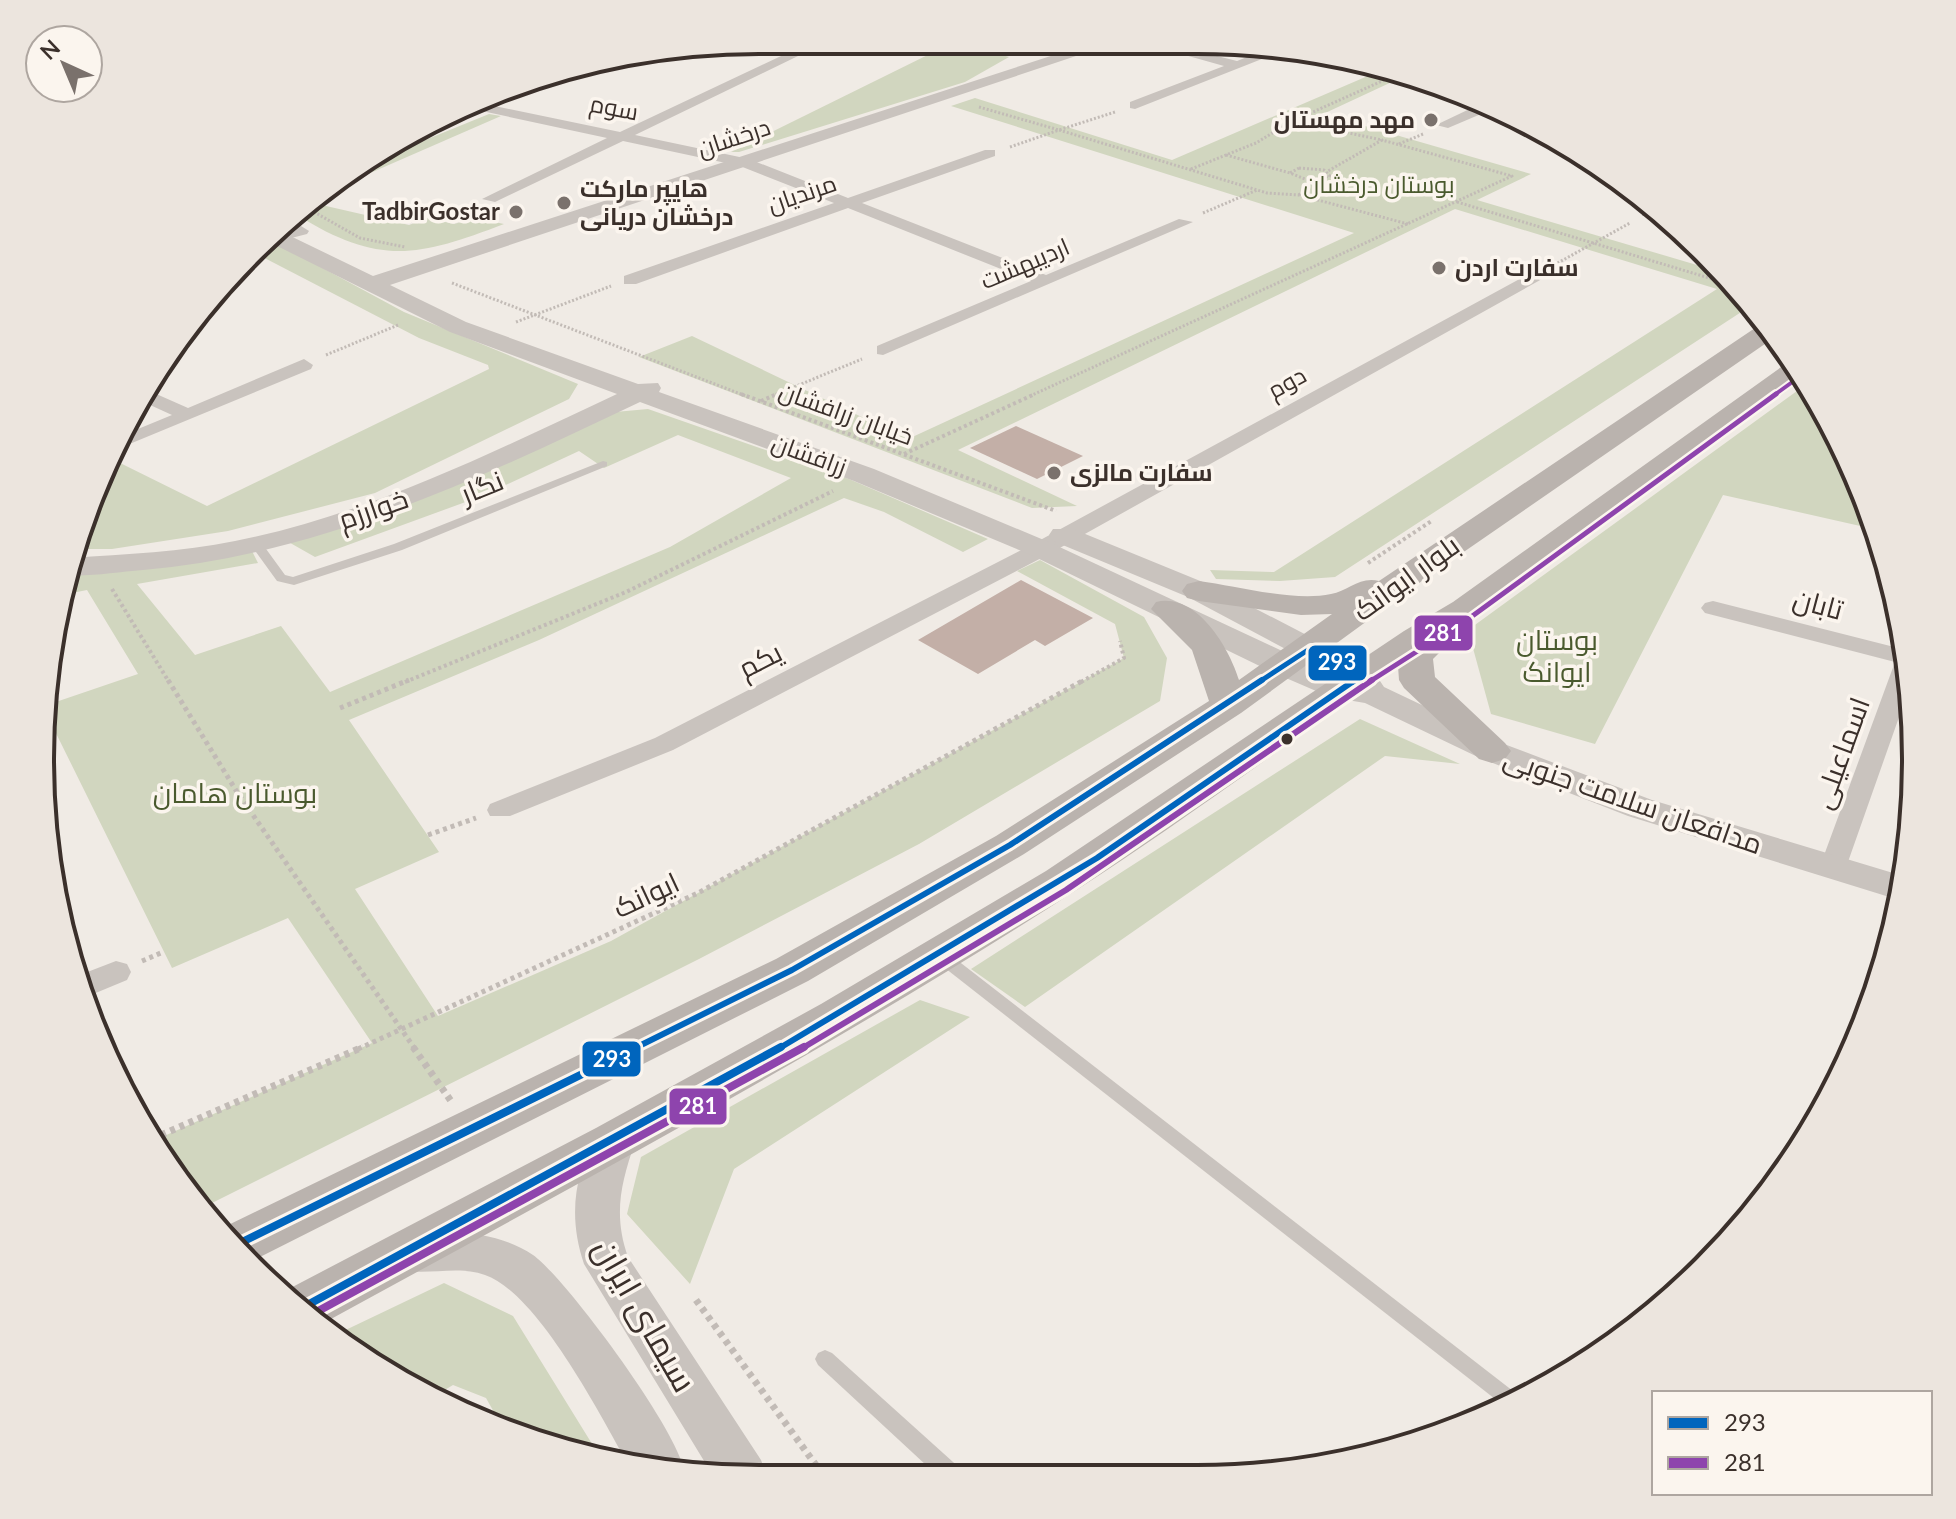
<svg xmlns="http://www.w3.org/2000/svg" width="1956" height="1519" viewBox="0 0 1956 1519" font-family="Lato,Cairo,sans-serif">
  <rect width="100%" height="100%" fill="#f0ebe5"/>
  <g fill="#d1d6bf">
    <path d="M956,41L1009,57L965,82L739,152H731Z"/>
    <path d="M1384,69L1409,74L1323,114L1531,174L1477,200L1724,273L1752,305L1335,577L1280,581L1216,579L1210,570L1274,572L1717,289L1455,209L958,450L1077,506L1032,508L639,357L692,336L908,439L1354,233L951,106L975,98L1172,160Z"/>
    <path d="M489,114L501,116L329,191L359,167Z"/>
    <path d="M313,203L409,225L428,218L454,224L475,218L504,224C418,257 379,266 297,215Z"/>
    <path d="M270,244L280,245L404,312L578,384L569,399L375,493L228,531L112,549H75L112,459L207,506L489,369L488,365L419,338L251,251Z"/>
    <path d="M1808,383L1819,399L1878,530L1723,495L1595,744L1491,714L1468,630Z"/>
    <path d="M648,409L849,479L988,539L963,552L884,512L844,498L539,640L349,720L439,852L355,889L438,1016L611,941L1124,658L1115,624L1017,571L1040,560L1144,617L1167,658L1160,701L919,844L699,959L204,1207L153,1141L372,1043L288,918L172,968L47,715V705L138,674L87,590L62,595L66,571L252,551L258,563L137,584L195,655L281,626L330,692L670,547L791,478L678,435L604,468L579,451L482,496L315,557L285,540L604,413Z"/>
    <path d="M1360,719L1460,764L1385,756L1025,1007L971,969Z"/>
    <path d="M920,1000L970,1017L734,1169L690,1284L627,1214L641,1157Z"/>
    <path d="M444,1283L513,1316L602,1460L504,1430L486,1398L453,1385L433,1397L359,1357L333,1336Z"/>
  </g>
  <g fill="#c3afa7">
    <path d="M1016,426L1083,456L1037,479L970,448Z"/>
    <path d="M1021,580L1093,618L1045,646L1035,640L978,674L918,640Z"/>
  </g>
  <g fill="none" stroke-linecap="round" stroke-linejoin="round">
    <g stroke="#c2bbb6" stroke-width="3" stroke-dasharray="2 2" stroke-linecap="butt">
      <path d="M979,107L1059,130L1115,112"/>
      <path d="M1295,120L1400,73"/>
      <path d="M1399,144L1423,134"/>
      <path d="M1010,147L1059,130L1267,193L1299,195L1408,224"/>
      <path d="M1226,155L1290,173"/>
      <path d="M1299,168L1324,170L1330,176L1310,181L1290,173Z"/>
      <path d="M1191,169L1256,143L1292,121L1382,140L1328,171"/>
      <path d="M1299,195L1312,181"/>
      <path d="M1457,202L1739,287"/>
      <path d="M307,208L360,238L405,247"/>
      <path d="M1203,213L1257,190"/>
      <path d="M1554,265L1630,223"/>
      <path d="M452,283L746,396"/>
      <path d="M516,322L611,286"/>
      <path d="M326,355L398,325"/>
      <path d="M772,396L862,359"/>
      <path d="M1030,396L1512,176L1382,140"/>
    </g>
    <g stroke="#c2bbb6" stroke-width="4" stroke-dasharray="3 3" stroke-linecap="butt">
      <path d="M741,394L1056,511"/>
      <path d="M761,401L777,394"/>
      <path d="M904,454L1035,394"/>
      <path d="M1368,563L1433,520"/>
      <path d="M112,589L169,682"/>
      <path d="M405,682L626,592L833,491"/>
      <path d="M1081,682L1124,658L1120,641"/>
    </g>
    <g stroke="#c2bbb6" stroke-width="5" stroke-dasharray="4 4" stroke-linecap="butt">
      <path d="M168,680L237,792L415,1049"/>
      <path d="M340,708L409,680"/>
      <path d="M428,835L476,818"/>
      <path d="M142,961L163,952"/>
      <path d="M358,1049L698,893L1084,680"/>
    </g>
    <g stroke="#c2bbb6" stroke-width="7" stroke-dasharray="5 5" stroke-linecap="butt">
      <path d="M413,1047L451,1101"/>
      <path d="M152,1139L363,1047"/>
      <path d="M696,1300L826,1479"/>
    </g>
    <g fill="#c9c3be" fill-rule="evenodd">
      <path d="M603,461L607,462V466L402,550L294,585L277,581L251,545L253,542H261L285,575L293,577L394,544Z"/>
      <path d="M942,951L948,953L1522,1398L1504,1406L936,961L934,957L936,953Z"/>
      <path d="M825,1350L832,1353L963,1471L966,1478H940L818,1365L815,1359L818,1353Z"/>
    </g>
    <g fill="#c9c3be" fill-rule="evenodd">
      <path d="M815,40H831L635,135L749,159L848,198L985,150H995V156L862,203L1046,275L1179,219L1193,222L883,355L877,354V346L1031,281L848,208L636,284H624V276L834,203L740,166L623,141L495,202L482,199L607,138L468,108L480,103L620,132Z"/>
      <path d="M1135,41H1157L1237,61L1272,47L1285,50L1135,109L1130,108V102L1224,66Z"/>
      <path d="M1478,105L1488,111L1448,128L1436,125Z"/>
      <path d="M1651,206L1660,213L1642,216V210Z"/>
      <path d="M301,226L309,231L307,234L256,247L272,235Z"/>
      <path d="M1536,270L1542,271V279L1049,554L673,750L510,816H490L487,810L490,804L655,738L1033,544Z"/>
      <path d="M304,359L313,365L311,369L115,450L121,436L172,415L137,399L145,389L188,408Z"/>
      <path d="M1713,601L1906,650L1910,686L1843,876H1823L1819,869L1895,662L1705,613L1701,608L1705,603Z"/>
      <path d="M116,961L127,964L131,972L127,980L86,997L77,976Z"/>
    </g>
    <g fill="#c9c3be" fill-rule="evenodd">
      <path d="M1097,41H1121L390,285L466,322L638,384L658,383L661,388L659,392L874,469L1051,543L1342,679L1188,597L1053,541L1049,535L1053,529H1073L1210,585L1372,669L1384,687L1504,744L1652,800L1903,876L1899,900L1628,816L1480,758L1365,703L1330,697L1272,672L1031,555L854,481L640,402C482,477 320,555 143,570C117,572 90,577 64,575L71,558C126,554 181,552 235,541C368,515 495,451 617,394L450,332L265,240L278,230L373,276Z"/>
      <path d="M613,1125L628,1130L635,1142C621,1183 613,1215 628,1257L761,1460L768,1479L712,1474L584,1264C568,1216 574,1175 598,1130Z"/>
      <path d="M451,1232C479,1233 510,1239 533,1255C566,1278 682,1436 684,1472L629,1466C602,1418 538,1293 485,1275C455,1264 423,1278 394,1268L387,1254L394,1240L410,1235Z"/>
    </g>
    <g fill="#bab3ae" fill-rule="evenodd">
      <path d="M1764,322L1775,337L1426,578L1241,713L1024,854L808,981L252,1261L247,1263L220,1229L776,959L996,836L1209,701L1192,650L1151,609L1156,602C1196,592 1229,647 1239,680L1332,614L1301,615L1199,601L1187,598L1182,591L1187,584L1199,581C1237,586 1294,602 1331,594C1348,591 1360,576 1379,581Z"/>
      <path d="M1791,360L1802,375L1458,627L1455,637L1433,659L1435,677L1505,743L1511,751L1505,759L1492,763L1479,759L1404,688L1399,680L1398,666C1291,741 1185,820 1075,891C831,1049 574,1186 320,1325L281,1293L596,1128L821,1004L1046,871L1404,631L1453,602Z"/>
    </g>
    <defs>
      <path id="bus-1-far2" d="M1259,682L1311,648L1361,676L1353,682"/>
      <g id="bus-1-far1">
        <path d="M633,1049L792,970L1010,845L1262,680"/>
        <path d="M778,1049L1097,858L1355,680"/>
      </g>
      <g id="bus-1">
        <path d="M234,1246L637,1047"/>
        <path d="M300,1309L781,1047"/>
      </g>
      <path id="bus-2-far3" d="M1773,396L1802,375"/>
      <path id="bus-2-far2" d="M1369,682L1471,617L1776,394"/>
      <path id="bus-2-far1" d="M801,1049L1066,890L1372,680"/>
      <path id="bus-2" d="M309,1316L804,1047"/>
    </defs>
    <use href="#bus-1-far2" stroke="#fbf5ee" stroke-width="10"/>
    <use href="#bus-1-far1" stroke="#fbf5ee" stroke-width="12"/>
    <use href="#bus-1" stroke="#fbf5ee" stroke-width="14"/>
    <use href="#bus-2-far3" stroke="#fbf5ee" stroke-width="8"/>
    <use href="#bus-2-far2" stroke="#fbf5ee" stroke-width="10"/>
    <use href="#bus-2-far1" stroke="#fbf5ee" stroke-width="12"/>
    <use href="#bus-2" stroke="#fbf5ee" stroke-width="14"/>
    <use href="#bus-1-far2" stroke="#0065bd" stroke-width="5"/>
    <use href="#bus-1-far1" stroke="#0065bd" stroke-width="6"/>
    <use href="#bus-1" stroke="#0065bd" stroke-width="8"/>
    <use href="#bus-2-far3" stroke="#8e44ad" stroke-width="4"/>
    <use href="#bus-2-far2" stroke="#8e44ad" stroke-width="5"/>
    <use href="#bus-2-far1" stroke="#8e44ad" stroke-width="6"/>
    <use href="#bus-2" stroke="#8e44ad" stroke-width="8"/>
  </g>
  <g fill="#7a716c" stroke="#fbf5ee" stroke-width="3">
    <circle cx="1431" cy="120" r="8"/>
    <circle cx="564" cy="203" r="8"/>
    <circle cx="516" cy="212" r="8"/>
    <circle cx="1439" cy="268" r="8"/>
    <circle cx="1054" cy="473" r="8"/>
  </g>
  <circle fill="#3b302b" stroke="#fbf5ee" stroke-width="3" cx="1287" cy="739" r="7"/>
  <g text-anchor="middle" stroke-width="7" stroke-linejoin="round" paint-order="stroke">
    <g font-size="24" fill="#3b302b" stroke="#fbf5ee">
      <text transform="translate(614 108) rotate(11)" y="8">سوم</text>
      <text transform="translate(734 138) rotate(-18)" y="8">درخشان</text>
      <text transform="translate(802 194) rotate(-19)" y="8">مرنديان</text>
      <text transform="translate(1025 264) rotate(-23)" y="8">اردیبهشت</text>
      <text transform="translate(1287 383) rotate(-29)" y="8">دوم</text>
      <text transform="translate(846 414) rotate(20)" y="8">خیابان زرافشان</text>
      <text transform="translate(809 455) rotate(20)" y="8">زرافشان</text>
    </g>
    <g font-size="24" font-weight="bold" fill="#3b302b" stroke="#fbf5ee" text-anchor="start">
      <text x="1415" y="128" text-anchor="end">مهد مهستان</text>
      <text x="580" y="197">هایپر مارکت<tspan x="580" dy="28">درخشان دریانی</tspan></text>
      <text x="500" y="220" text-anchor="end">TadbirGostar</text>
      <text x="1455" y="276">سفارت اردن</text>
      <text x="1070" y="481">سفارت مالزی</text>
    </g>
    <g font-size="24" fill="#4a5a2e" stroke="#fbf5ee">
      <text x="1379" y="193">بوستان درخشان</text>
    </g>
    <g font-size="28" fill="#3b302b" stroke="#fbf5ee">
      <text transform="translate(482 487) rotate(-22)" y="10">نگار</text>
      <text transform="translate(373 509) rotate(-19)" y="10">خوارزم</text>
      <text transform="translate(1406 578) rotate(-36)" y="10">بلوار ایوانک</text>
      <text transform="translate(1818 604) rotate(15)" y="10">تابان</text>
      <text transform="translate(760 660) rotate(-27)" y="10">یکم</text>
      <text transform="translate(1841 753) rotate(-70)" y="10">اسماعیلی</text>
      <text transform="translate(1633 801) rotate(19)" y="10">مدافعان سلامت جنوبی</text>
      <text transform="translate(646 895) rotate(-25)" y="10">ایوانک</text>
    </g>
    <g font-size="28" fill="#4a5a2e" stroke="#fbf5ee">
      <text x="1557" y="650">بوستان<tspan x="1557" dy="32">ایوانک</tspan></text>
      <text x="235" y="803">بوستان هامان</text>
    </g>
    <g font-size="34" fill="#3b302b" stroke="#fbf5ee">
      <text transform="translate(645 1315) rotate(60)" y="12">سیمای ایران</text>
    </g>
  </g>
  <path d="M0 0H1956V1519H0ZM759 54H1197A705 705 0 0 1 1902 759V760A705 705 0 0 1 1197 1465H759A705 705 0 0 1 54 760V759A705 705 0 0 1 759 54Z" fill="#ece5de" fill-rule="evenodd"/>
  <path fill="none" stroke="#3b302b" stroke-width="4" d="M759 54H1197A705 705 0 0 1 1902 759V760A705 705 0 0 1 1197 1465H759A705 705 0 0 1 54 760V759A705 705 0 0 1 759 54Z"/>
  <g stroke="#fbf5ee" stroke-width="3">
    <rect x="1413" y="614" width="61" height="38" rx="8" fill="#8e44ad"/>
    <rect x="1307" y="644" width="61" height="38" rx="8" fill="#0065bd"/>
    <rect x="581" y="1040" width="61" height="38" rx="8" fill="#0065bd"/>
    <rect x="668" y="1087" width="60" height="39" rx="8" fill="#8e44ad"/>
  </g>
  <g font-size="22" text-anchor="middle" font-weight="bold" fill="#fff">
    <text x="1443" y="641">281</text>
    <text x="1337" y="670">293</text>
    <text x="612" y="1067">293</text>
    <text x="698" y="1114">281</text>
  </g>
  <rect x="1652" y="1391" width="280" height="104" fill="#fbf5ee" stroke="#aea6a0" stroke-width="2"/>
  <rect x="1668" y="1417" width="40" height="12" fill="#0065bd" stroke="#aea6a0" stroke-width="2"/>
  <text x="1724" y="1431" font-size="24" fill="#3b302b">293</text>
  <rect x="1668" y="1457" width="40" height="12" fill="#8e44ad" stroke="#aea6a0" stroke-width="2"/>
  <text x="1724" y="1471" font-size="24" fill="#3b302b">281</text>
  <g transform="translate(64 64) rotate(316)"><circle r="38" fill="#fbf5ee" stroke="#aea6a0" stroke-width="2"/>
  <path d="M0-6L14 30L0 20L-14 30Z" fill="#7a716c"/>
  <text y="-12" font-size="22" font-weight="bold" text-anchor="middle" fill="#3b302b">N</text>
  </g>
</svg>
